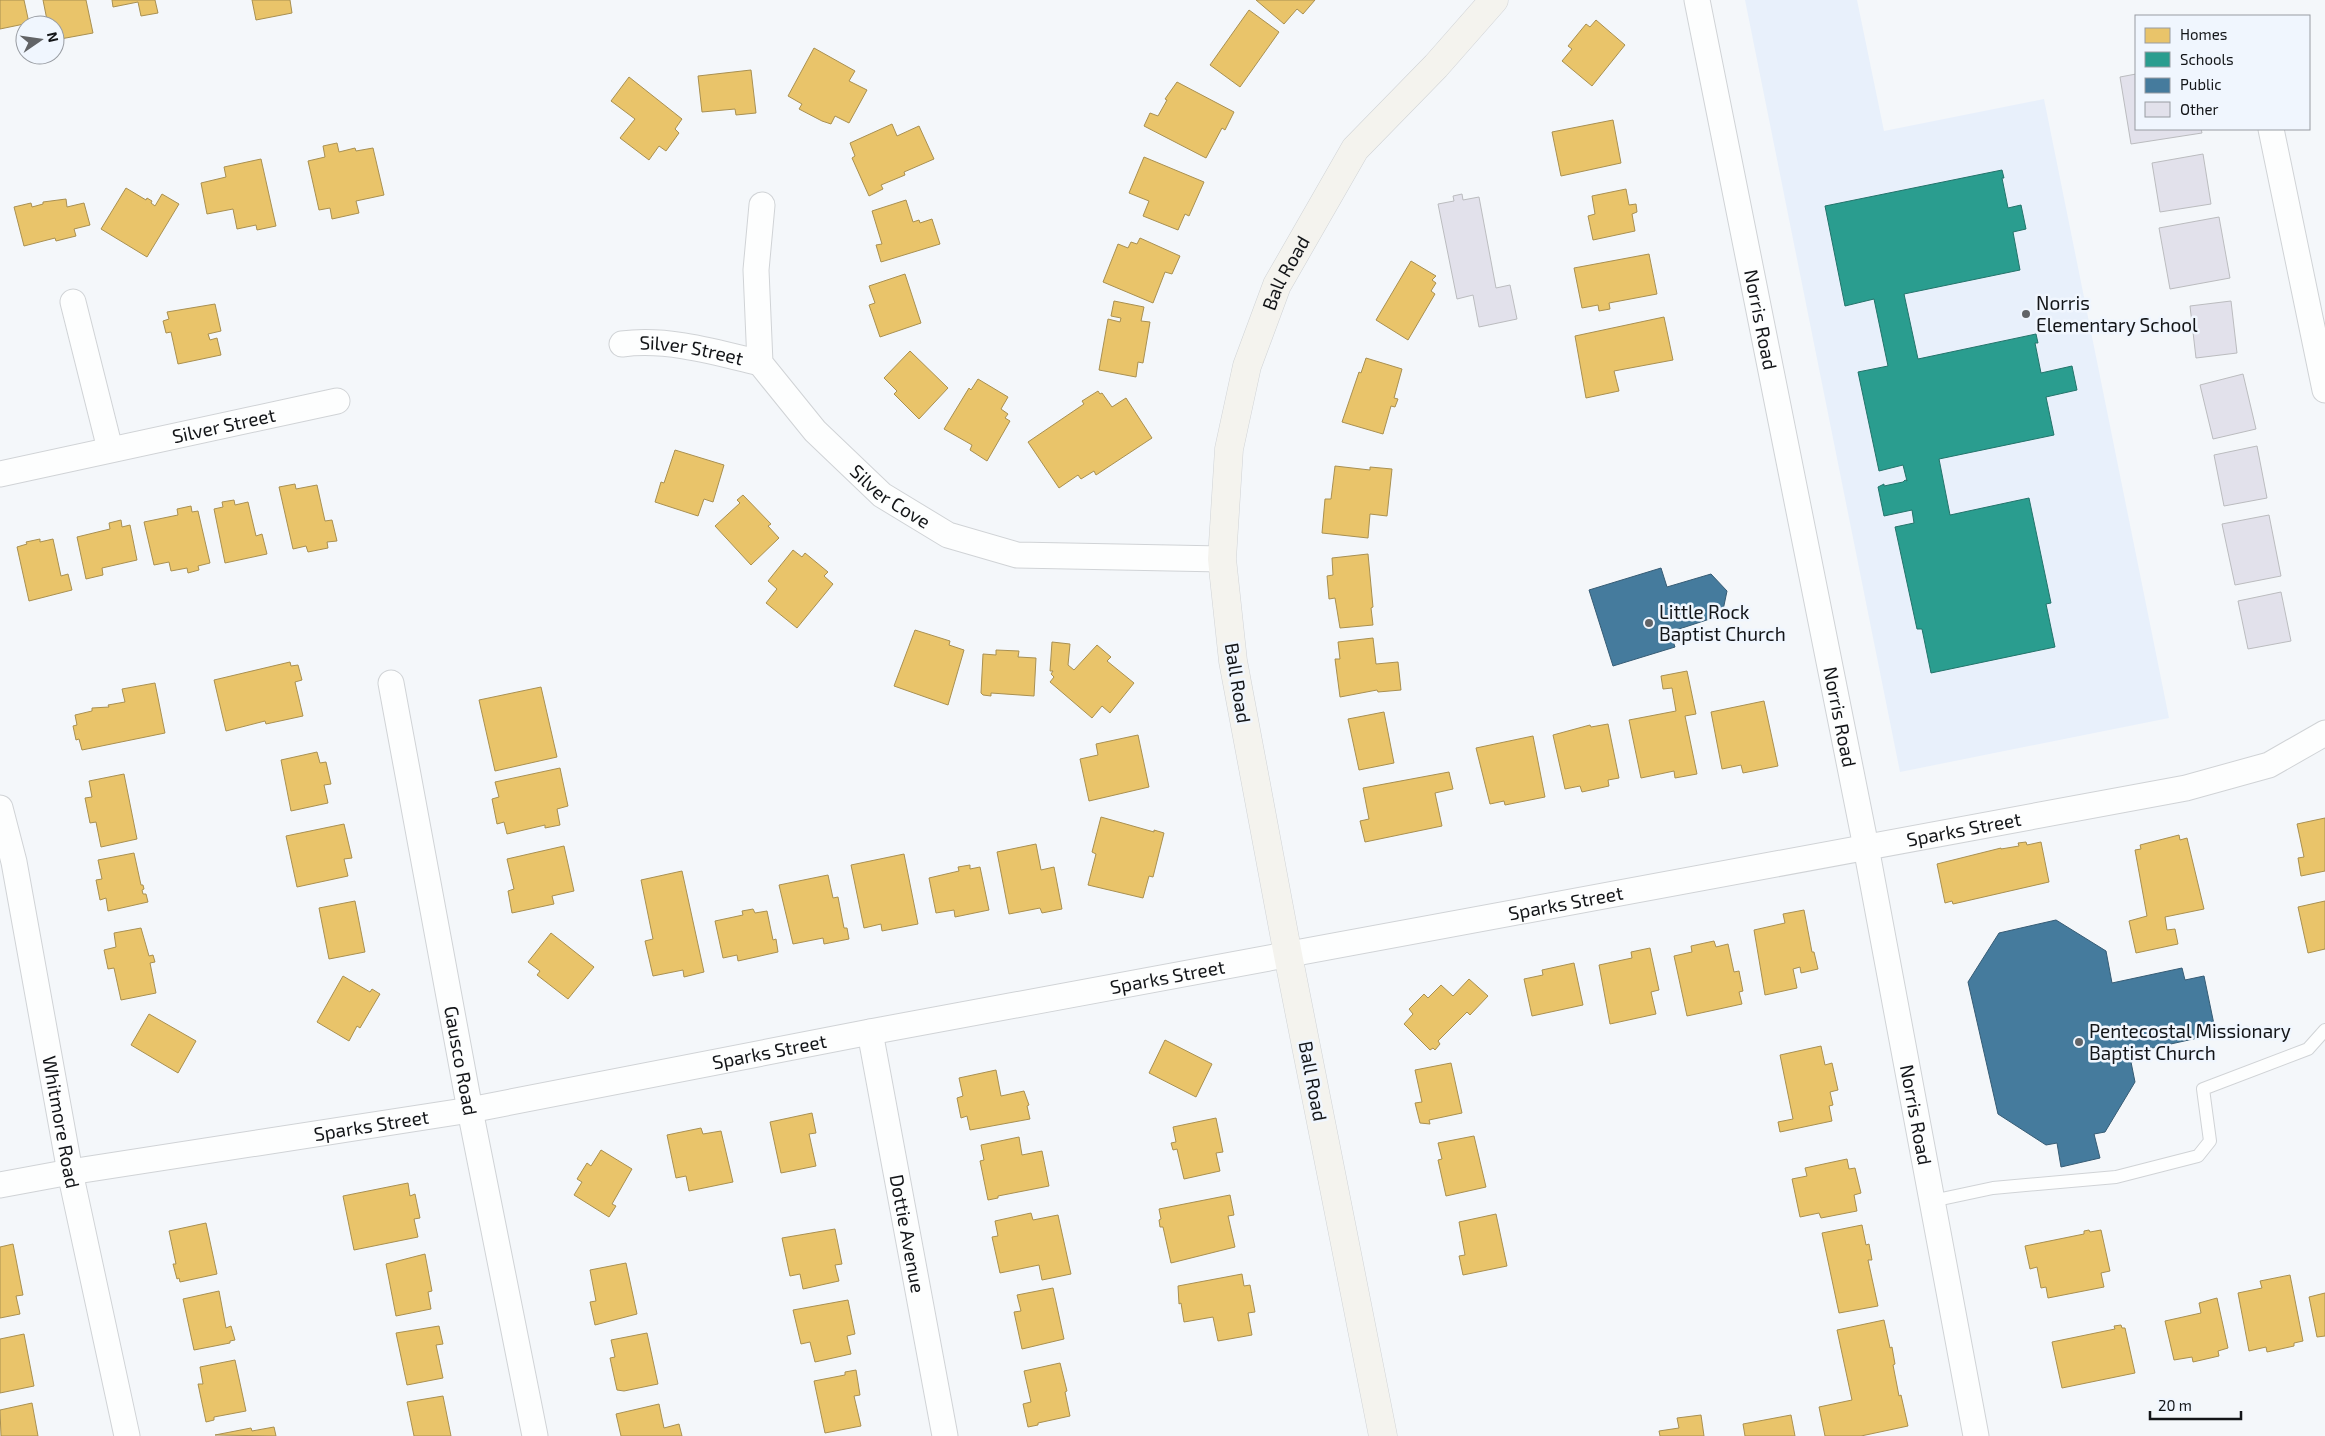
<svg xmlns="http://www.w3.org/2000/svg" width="2325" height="1436" viewBox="0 0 2325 1436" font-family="'Exo 2',sans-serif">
  <rect width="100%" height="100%" fill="#f4f7fa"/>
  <path fill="#e8f0fb" d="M1745,0H1857L1884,131L2044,99L2169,718L1900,772Z"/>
  <g fill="#e9c46a" stroke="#a99051">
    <path d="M0,0H24L29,23L0,29Z"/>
    <path d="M43,0H86L93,33L55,40V25H48Z"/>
    <path d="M112,0H155L158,13L141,16L138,2L113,7Z"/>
    <path d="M252,0H290L292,13L256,20Z"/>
    <path d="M1256,0H1315L1303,14L1297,9L1284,24Z"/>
    <path d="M1249,10L1279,32L1240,87L1210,65Z"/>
    <path d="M1596,20L1625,45L1592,86L1562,61L1572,49L1568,46L1586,24L1590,27Z"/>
    <path d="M814,48L855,71L849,81L867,90L849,123L835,116L831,124L822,121L799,109L802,104L788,96Z"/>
    <path d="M751,70L756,113L736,115L735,109L702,112L698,76Z"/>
    <path d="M629,77L682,119L675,129L679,133L666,151L659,146L649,160L620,138L635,119L611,101Z"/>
    <path d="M1177,82L1234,112L1225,130L1222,128L1206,158L1144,126L1150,113L1158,116L1167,100L1165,99Z"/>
    <path d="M1613,120L1621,163L1561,176L1552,132Z"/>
    <path d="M892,124L897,136L919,126L934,159L904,172L905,175L881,185L883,189L869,196L852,158L855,156L850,143Z"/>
    <path d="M337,143L339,152L355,148L356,151L373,148L384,195L356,201L359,213L332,219L330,208L319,210L308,161L325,157L323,146Z"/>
    <path d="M1144,157L1204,182L1189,216L1185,214L1178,230L1143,216L1149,201L1129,193Z"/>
    <path d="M261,159L276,226L257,230L256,225L237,229L233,209L207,214L201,183L226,177L224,167Z"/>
    <path d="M126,188L146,200L147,198L152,201L151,203L155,206L162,194L179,204L147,257L101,229Z"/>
    <path d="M1626,189L1629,205L1636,204L1637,212L1632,214L1635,231L1593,240L1588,216L1595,214L1592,196Z"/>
    <path d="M66,199L67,207L84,203L90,225L74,229L76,236L56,241L55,238L24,246L14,207L31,203L32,207L43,204V202Z"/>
    <path d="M906,200L913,222L919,220L920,223L932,219L940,244L881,262L876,245L882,244L872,211Z"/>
    <path d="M1140,238L1180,256L1172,274L1165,272L1153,303L1103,282L1118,244L1128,248L1131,242L1137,244Z"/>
    <path d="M1649,254L1657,294L1609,303L1610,309L1599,311L1598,305L1582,308L1574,268Z"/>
    <path d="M1411,261L1436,276L1432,280L1436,283L1431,291L1435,294L1408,340L1376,320Z"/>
    <path d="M905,274L921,323L880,337L869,305L875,303L869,286Z"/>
    <path d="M1114,301L1144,307L1141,321L1150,322L1143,363L1138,362L1136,377L1099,370L1108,319L1120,322L1121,318L1111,316Z"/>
    <path d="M215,304L221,331L208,334L210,340L217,338L221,355L178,364L171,332L166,333L163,321L169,319L167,312Z"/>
    <path d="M1664,317L1673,360L1614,371L1619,391L1586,398L1575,336Z"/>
    <path d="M910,351L948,388L919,419L894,394L897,391L884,378Z"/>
    <path d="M1366,358L1402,369L1394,398L1398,399L1395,407L1391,406L1383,434L1342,422L1359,372L1361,373Z"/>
    <path d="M978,379L1008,397L1001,409L1008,414L1005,418L1010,421L987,461L970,450L972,445L944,429L969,388L971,390Z"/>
    <path d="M1098,391L1100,394L1102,393L1112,407L1126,398L1152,438L1096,475L1094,471L1081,479L1078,475L1059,488L1028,442L1084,404L1082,401Z"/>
    <path d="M675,450L724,465L713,502L704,499L698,516L655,502L661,482L664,483Z"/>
    <path d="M1335,466L1370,470V467L1392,469L1387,516L1370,514L1368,538L1322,533L1325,499H1331Z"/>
    <path d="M295,484L296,489L317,485L325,521L332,520L337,541L327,542L328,548L308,552L306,546L293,549L279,487Z"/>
    <path d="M743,495L771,524L768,526L779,538L751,565L715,526L740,503L737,500Z"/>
    <path d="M234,500L235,505L248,502L256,536L262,534L267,554L225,563L214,509L223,507L222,502Z"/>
    <path d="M191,506L192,512L198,511L210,563L198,566L199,570L188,573L187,568L171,571L169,562L154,565L144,522L178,515L177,509Z"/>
    <path d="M121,520L122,527L130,525L137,560L102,568L103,575L86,579L77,537L110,529L109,523Z"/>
    <path d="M40,539V542L53,539L61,576L68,574L72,590L29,601L17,547L27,544L26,542Z"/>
    <path d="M793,550L802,557L805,553L828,572L824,576L833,584L797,628L766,603L777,589L768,581Z"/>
    <path d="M1368,554L1373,607L1371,608L1373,625L1340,628L1335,598L1329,599L1327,576L1333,575L1332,558Z"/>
    <path d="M915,630L950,641L949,645L964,650L948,705L894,686Z"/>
    <path d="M1373,638L1376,664L1398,662L1401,690L1378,692L1377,690L1340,697L1335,659H1340L1338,642Z"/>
    <path d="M1052,642L1070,644L1068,665L1074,670L1097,645L1111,657L1107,661L1134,683L1110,713L1102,706L1092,718L1050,682L1054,677L1051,674L1053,671H1050Z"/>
    <path d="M996,650L1019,651L1018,657L1036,658L1034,696L991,693V696L983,695L981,693L983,654L996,655Z"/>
    <path d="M290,662L291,666L298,665L302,680L295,682L303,716L266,724L265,721L226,731L214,680Z"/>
    <path d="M1687,671L1696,714L1685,716L1697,774L1675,778L1674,771L1641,778L1629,720L1676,711L1672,688L1663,689L1661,676Z"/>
    <path d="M155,683L165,733L82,750L79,739L76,740L73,726L77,725L75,715L92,711V708L109,707L108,705L125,702L122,689Z"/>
    <path d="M541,687L557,757L495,771L479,700Z"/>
    <path d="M1764,701L1778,766L1743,773L1741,765L1722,769L1711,712Z"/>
    <path d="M1384,712L1394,763L1359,770L1348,719Z"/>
    <path d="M1608,724L1619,778L1608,780L1609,786L1582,792L1580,786L1565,789L1553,735L1590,725L1591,727Z"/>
    <path d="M1138,735L1149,787L1089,801L1080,759L1098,755L1096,744Z"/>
    <path d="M1533,736L1545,797L1505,805L1504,801L1490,804L1476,748Z"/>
    <path d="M317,752L320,763L326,762L331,784L324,785L328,803L291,811L281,760Z"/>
    <path d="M560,768L568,806L557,809L560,825L545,828V825L507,834L504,822L497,824L492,799L499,797L495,782Z"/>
    <path d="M1449,772L1453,789L1435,793L1442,826L1365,842L1360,821L1369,819L1363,788Z"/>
    <path d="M124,774L137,839L101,847L96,822L90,823L85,798L92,797L89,781Z"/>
    <path d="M1101,817L1154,832V830L1164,833L1153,877L1149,876L1143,898L1088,885L1096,854L1092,852Z"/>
    <path d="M2325,818V871L2301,876L2298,858L2304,857L2297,824Z"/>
    <path d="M344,824L352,858L344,859L348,876L297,887L286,836Z"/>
    <path d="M2179,835L2180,840L2187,838L2204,909L2165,917L2167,930L2175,929L2178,944L2136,953L2129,921L2147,916L2135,850L2141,849L2140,845Z"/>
    <path d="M2026,842L2027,845L2041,842L2049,882L1953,904L1952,901L1945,903L1937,864L2001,848V849L2019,846L2018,843Z"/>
    <path d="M1036,844L1041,870L1054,867L1062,909L1042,913L1040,908L1009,914L997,852Z"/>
    <path d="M564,846L574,891L552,896L554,904L512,913L508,891L514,889L507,859Z"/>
    <path d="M134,853L141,885H143L144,889L142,890L143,894H146L148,902L108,911L106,898L100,900L96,880L102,879L98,860Z"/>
    <path d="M904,854L918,924L882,931L881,924L864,928L851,865Z"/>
    <path d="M970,865V869L980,867L989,910L955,917L954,910L936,913L929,878L959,871L958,867Z"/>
    <path d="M682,871L704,972L684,977L683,970L653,976L645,941L653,939L641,880Z"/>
    <path d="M828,875L833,898L838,897L844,928H847L849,939L824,944L823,938L793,944L779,885Z"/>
    <path d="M355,901L365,952L329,959L319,908Z"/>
    <path d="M2325,901V949L2308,953L2298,907Z"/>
    <path d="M753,909L755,913L767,911L773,940L776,939L778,952L738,961L737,955L723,958L715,921L743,915L742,911Z"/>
    <path d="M1804,910L1812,952H1814L1818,969L1801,973L1800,967L1793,969L1797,988L1765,995L1754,930L1785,923L1783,914Z"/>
    <path d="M141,928L149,956L153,955L155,962L150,963L156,993L121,1000L114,968L108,969L104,950L116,947L114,933Z"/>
    <path d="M551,933L594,967L568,999L537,975L540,971L528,962Z"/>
    <path d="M1714,941L1716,947L1728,944L1734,972L1739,971L1743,991L1739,992L1742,1004L1687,1016L1674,956L1692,952L1691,946Z"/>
    <path d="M1650,948L1659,990L1651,992L1656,1014L1610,1024L1599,965L1632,958L1631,952Z"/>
    <path d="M1574,963L1583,1005L1532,1016L1524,979L1543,975L1542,970Z"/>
    <path d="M343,976L370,992L372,989L380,994L360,1028L357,1026L349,1041L317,1022Z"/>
    <path d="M1469,979L1488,996L1470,1015L1467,1012L1438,1041L1440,1044L1435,1050L1433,1048L1430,1050L1404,1024L1413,1014L1409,1009L1424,994L1428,998L1441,985L1453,996Z"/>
    <path d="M149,1014L196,1041L178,1073L131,1045Z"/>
    <path d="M1165,1040L1212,1064L1196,1097L1149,1073Z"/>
    <path d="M1821,1046L1825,1065L1832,1063L1838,1090L1830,1092L1833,1105L1829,1106L1832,1121L1780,1132L1778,1122L1793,1119L1780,1055Z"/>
    <path d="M1451,1063L1462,1113L1429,1120L1430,1124L1420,1123L1415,1103L1422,1102L1415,1070Z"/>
    <path d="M996,1070L1001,1096L1024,1091L1029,1105L1027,1106L1030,1119L970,1130L967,1116L961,1118L957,1098L963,1096L959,1078Z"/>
    <path d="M812,1113L816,1133L809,1134L816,1166L781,1173L770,1122Z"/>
    <path d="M1216,1118L1223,1152L1216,1153L1220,1171L1184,1179L1177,1149L1173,1150L1171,1143L1176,1142L1173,1127Z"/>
    <path d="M701,1128L703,1134L721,1131L733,1182L689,1191L686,1176L676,1178L667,1135Z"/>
    <path d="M1474,1136L1486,1187L1446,1196L1438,1160L1442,1159L1438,1143Z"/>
    <path d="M1019,1137L1022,1155L1042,1151L1049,1186L998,1196V1198L988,1200L980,1161L984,1160L981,1145Z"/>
    <path d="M601,1150L632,1169L612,1204L616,1206L609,1217L574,1195L582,1182L577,1179L587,1163L591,1166Z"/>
    <path d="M1847,1159L1849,1169L1855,1168L1861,1193L1854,1195L1857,1211L1821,1218L1819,1213L1800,1217L1792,1179L1807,1176L1805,1168Z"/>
    <path d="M408,1183L410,1196L415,1194L420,1218L414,1219L418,1237L354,1250L343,1196Z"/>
    <path d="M1230,1195L1234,1215L1228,1216L1235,1247L1171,1263L1163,1227H1160L1159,1220L1161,1219L1159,1209Z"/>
    <path d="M1031,1213L1033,1220L1058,1215L1071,1274L1042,1280L1039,1265L1000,1273L992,1237L998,1236L995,1221Z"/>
    <path d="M1496,1214L1507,1266L1463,1275L1459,1256L1465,1255L1459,1222Z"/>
    <path d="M206,1223L217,1274L180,1282L179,1278L177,1279L173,1264H176L169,1231Z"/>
    <path d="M1862,1225L1866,1245L1869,1244L1872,1260H1868L1878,1306L1839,1313L1822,1233Z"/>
    <path d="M835,1229L842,1264L835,1265L839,1281L803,1289L800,1274L790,1276L782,1238Z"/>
    <path d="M2089,1230L2090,1232L2101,1230L2110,1271L2101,1273L2104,1287L2048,1298L2046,1287L2041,1288L2037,1267L2030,1269L2025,1246L2084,1234V1231Z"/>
    <path d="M13,1244L23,1295L16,1296L20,1314L0,1318V1247Z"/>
    <path d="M425,1254L432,1291L428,1292L431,1309L396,1316L386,1264Z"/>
    <path d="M626,1263L637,1314L595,1325L590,1302L596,1301L590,1270Z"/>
    <path d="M1242,1274L1244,1286L1250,1285L1255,1312L1248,1313L1252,1335L1218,1341L1213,1317L1184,1322L1181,1303L1179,1304L1178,1286Z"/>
    <path d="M2290,1275L2303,1341L2294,1343V1346L2267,1352L2266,1347L2249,1351L2238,1293L2262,1288L2260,1281Z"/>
    <path d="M1053,1288L1064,1339L1022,1349L1014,1312L1021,1311L1017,1295Z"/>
    <path d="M219,1291L226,1328L231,1326L235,1340L230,1341V1343L194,1350L183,1299Z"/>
    <path d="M2325,1293V1336L2317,1337L2309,1297Z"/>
    <path d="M2217,1298L2228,1348L2218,1351L2219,1356L2193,1362L2192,1357L2174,1360L2165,1321L2201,1313L2199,1303Z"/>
    <path d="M848,1300L855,1334L847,1336L851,1354L815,1362L810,1342L801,1344L793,1310Z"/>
    <path d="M1884,1320L1890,1348L1892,1347L1895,1364L1893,1365L1899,1396L1901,1395L1908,1426L1861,1436H1825L1819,1407L1852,1400L1837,1330Z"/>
    <path d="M2121,1325L2122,1328H2125L2135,1373L2062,1388L2052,1342L2115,1329L2114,1326Z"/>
    <path d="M439,1326L443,1344L436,1345L443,1378L407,1385L396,1333Z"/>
    <path d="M647,1333L658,1384L624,1391L617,1390L610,1358L615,1357L611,1340Z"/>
    <path d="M24,1334L34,1386L0,1393V1339Z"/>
    <path d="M235,1360L246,1411L214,1417V1420L206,1422L198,1384H203L200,1367Z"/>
    <path d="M1060,1363L1067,1391L1065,1392L1070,1416L1038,1423V1425L1028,1427L1023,1404L1031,1402L1024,1371Z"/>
    <path d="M856,1370L860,1395L854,1396L861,1426L825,1433L814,1381L845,1375V1372Z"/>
    <path d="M443,1396L451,1436H414L407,1402Z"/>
    <path d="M32,1403L38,1436H1L0,1410Z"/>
    <path d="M659,1404L664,1428L679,1424L682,1436H621L616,1414Z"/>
    <path d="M1701,1415L1704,1436H1660L1659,1431L1679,1428L1677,1418Z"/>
    <path d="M1791,1415L1795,1436H1745L1743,1424Z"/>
    <path d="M274,1427L276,1436L215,1435L251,1428L252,1431Z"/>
  </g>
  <path fill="#2a9d8f" stroke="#23746b" d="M2002,170L2004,178H2002L2008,208L2021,205L2026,229L2013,232L2020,270L1904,294L1918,359L2036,334L2038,343H2035L2041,373L2072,366L2077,390L2046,397L2054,435L1939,459L1950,515L2029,498L2051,603L2046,604L2055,647L1931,673L1922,629H1917L1895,527L1914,523L1912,510L1884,516L1878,487L1884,484V486L1903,482L1905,480L1907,481L1903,465L1879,471L1858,372L1888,366L1874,299L1845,306L1825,206Z"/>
  <g fill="#457b9d" stroke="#365c75">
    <path d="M1661,568L1667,587L1711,574L1727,591L1722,615L1673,631L1674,634L1671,635L1675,647L1613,666L1589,590Z"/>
    <path d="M2056,920L2106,951L2112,983L2182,968L2185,980L2204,976L2216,1034L2148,1049L2150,1058L2131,1062L2135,1082L2105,1132L2094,1134L2100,1158L2061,1167L2057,1143L2046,1145L1998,1114L1968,982L1999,933Z"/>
  </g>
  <g fill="#e2e1eb" stroke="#bbbcbf">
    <path d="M2136,74V129H2201L2202,133L2131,144L2120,77Z"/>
    <path d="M2203,154L2211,204L2160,212L2152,163Z"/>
    <path d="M1462,194L1463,200L1479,197L1496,288L1510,285L1517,319L1479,327L1473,295L1457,299L1438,204L1454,201L1453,196Z"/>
    <path d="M2219,217L2230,278L2170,289L2159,228Z"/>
    <path d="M2231,301L2237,353L2196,358L2190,306Z"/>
    <path d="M2243,374L2256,429L2213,439L2200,385Z"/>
    <path d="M2257,446L2267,498L2224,506L2214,455Z"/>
    <path d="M2269,515L2281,576L2235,585L2222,524Z"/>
    <path d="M2281,592L2291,641L2248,649L2238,601Z"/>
  </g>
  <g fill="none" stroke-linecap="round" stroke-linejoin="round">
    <defs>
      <path id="lane" d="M1932,1201L1993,1188L2116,1177L2198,1156L2210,1141L2203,1089L2308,1049L2325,1030"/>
      <g id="street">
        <path id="s1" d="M1697,0L1866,847L1976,1436"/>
        <path d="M2271,129L2325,390"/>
        <path id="s2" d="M762,205L756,270L760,363L815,431L882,495L948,535L1017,555L1222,559"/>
        <path d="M73,302L110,449"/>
        <path id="s3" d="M622,344C668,338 715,352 760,363"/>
        <path id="s4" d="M0,474L337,401"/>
        <path id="s5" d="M391,683L470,1110L535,1436"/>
        <path id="s6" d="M0,808L14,862L70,1172L127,1436"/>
        <path id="s7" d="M870,1032L945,1436"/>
        <path id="s8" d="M0,1185L70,1172L470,1110L870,1032L2186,788L2269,765L2325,733"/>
      </g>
      <g id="secondary">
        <path id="s9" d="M1383,1436L1288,955L1233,661L1222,559L1229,449L1247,366L1277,285L1355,149L1436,66L1494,0"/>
      </g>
    </defs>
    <use href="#lane" stroke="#d0d3d6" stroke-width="14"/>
    <use href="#street" stroke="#d0d3d6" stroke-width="27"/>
    <use href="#secondary" stroke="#d0d3d6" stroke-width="29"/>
    <use href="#lane" stroke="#fdfefe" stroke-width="12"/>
    <use href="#street" stroke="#fdfefe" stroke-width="25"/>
    <use href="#secondary" stroke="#f4f3ee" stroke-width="28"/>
  </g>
  <g fill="#626467" stroke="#f0f6fe" stroke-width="2">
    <circle cx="2026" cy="314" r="5"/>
    <circle cx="1649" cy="623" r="5"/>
    <circle cx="2079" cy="1042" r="5"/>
  </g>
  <g text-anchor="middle" stroke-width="5" stroke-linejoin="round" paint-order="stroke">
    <g font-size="19" fill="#131518" stroke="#f0f6fe">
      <text dy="7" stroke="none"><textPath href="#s9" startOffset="1188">Ball Road</textPath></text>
      <text dy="7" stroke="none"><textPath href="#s1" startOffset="326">Norris Road</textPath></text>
      <text dy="7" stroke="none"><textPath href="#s3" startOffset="70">Silver Street</textPath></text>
      <text dy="7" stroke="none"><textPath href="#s4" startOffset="229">Silver Street</textPath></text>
      <text dy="7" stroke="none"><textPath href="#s2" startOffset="346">Silver Cove</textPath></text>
      <text transform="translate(1238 683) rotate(81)" y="7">Ball Road</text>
      <text dy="7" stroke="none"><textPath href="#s1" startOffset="731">Norris Road</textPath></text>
      <text dy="7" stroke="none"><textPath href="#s8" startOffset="1996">Sparks Street</textPath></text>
      <text dy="7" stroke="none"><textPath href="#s8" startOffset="1591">Sparks Street</textPath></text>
      <text dy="7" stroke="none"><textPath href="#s8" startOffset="1186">Sparks Street</textPath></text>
      <text dy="7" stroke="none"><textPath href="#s8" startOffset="781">Sparks Street</textPath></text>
      <text dy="7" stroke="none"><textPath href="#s5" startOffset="384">Gausco Road</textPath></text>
      <text transform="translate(1313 1081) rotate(79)" y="7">Ball Road</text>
      <text dy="7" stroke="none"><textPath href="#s1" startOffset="1136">Norris Road</textPath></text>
      <text dy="7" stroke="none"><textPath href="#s6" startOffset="320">Whitmore Road</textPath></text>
      <text dy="7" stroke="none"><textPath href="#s8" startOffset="376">Sparks Street</textPath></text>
      <text dy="7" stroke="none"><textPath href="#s7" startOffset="205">Dottie Avenue</textPath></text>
    </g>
    <g font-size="19" fill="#131518" stroke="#f0f6fe" text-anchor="start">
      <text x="2036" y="310">Norris<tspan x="2036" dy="22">Elementary School</tspan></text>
      <text x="1659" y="619">Little Rock<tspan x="1659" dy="22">Baptist Church</tspan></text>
      <text x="2089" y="1038">Pentecostal Missionary<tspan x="2089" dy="22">Baptist Church</tspan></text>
    </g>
  </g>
  <rect x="2135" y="15" width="175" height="115" fill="#f0f6fe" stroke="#989ca2"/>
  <rect x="2145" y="28" width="25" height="15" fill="#e9c46a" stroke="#989ca2"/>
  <text x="2180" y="40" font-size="15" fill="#131518">Homes</text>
  <rect x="2145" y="52" width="25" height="15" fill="#2a9d8f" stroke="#989ca2"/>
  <text x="2180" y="65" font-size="15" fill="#131518">Schools</text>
  <rect x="2145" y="78" width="25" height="15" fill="#457b9d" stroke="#989ca2"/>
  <text x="2180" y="90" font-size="15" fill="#131518">Public</text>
  <rect x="2145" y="102" width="25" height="15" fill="#e2e1eb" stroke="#989ca2"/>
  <text x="2180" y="115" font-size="15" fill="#131518">Other</text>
  <g transform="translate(40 40) rotate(77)"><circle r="24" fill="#f0f6fe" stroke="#989ca2"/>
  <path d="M0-4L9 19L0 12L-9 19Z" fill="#626467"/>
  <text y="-8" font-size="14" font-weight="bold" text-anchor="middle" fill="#131518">N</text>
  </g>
  <path d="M2150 1411v8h91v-8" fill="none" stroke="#131518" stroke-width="2.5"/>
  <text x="2158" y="1411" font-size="15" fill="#131518" stroke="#f0f6fe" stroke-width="4" paint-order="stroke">20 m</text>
</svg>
